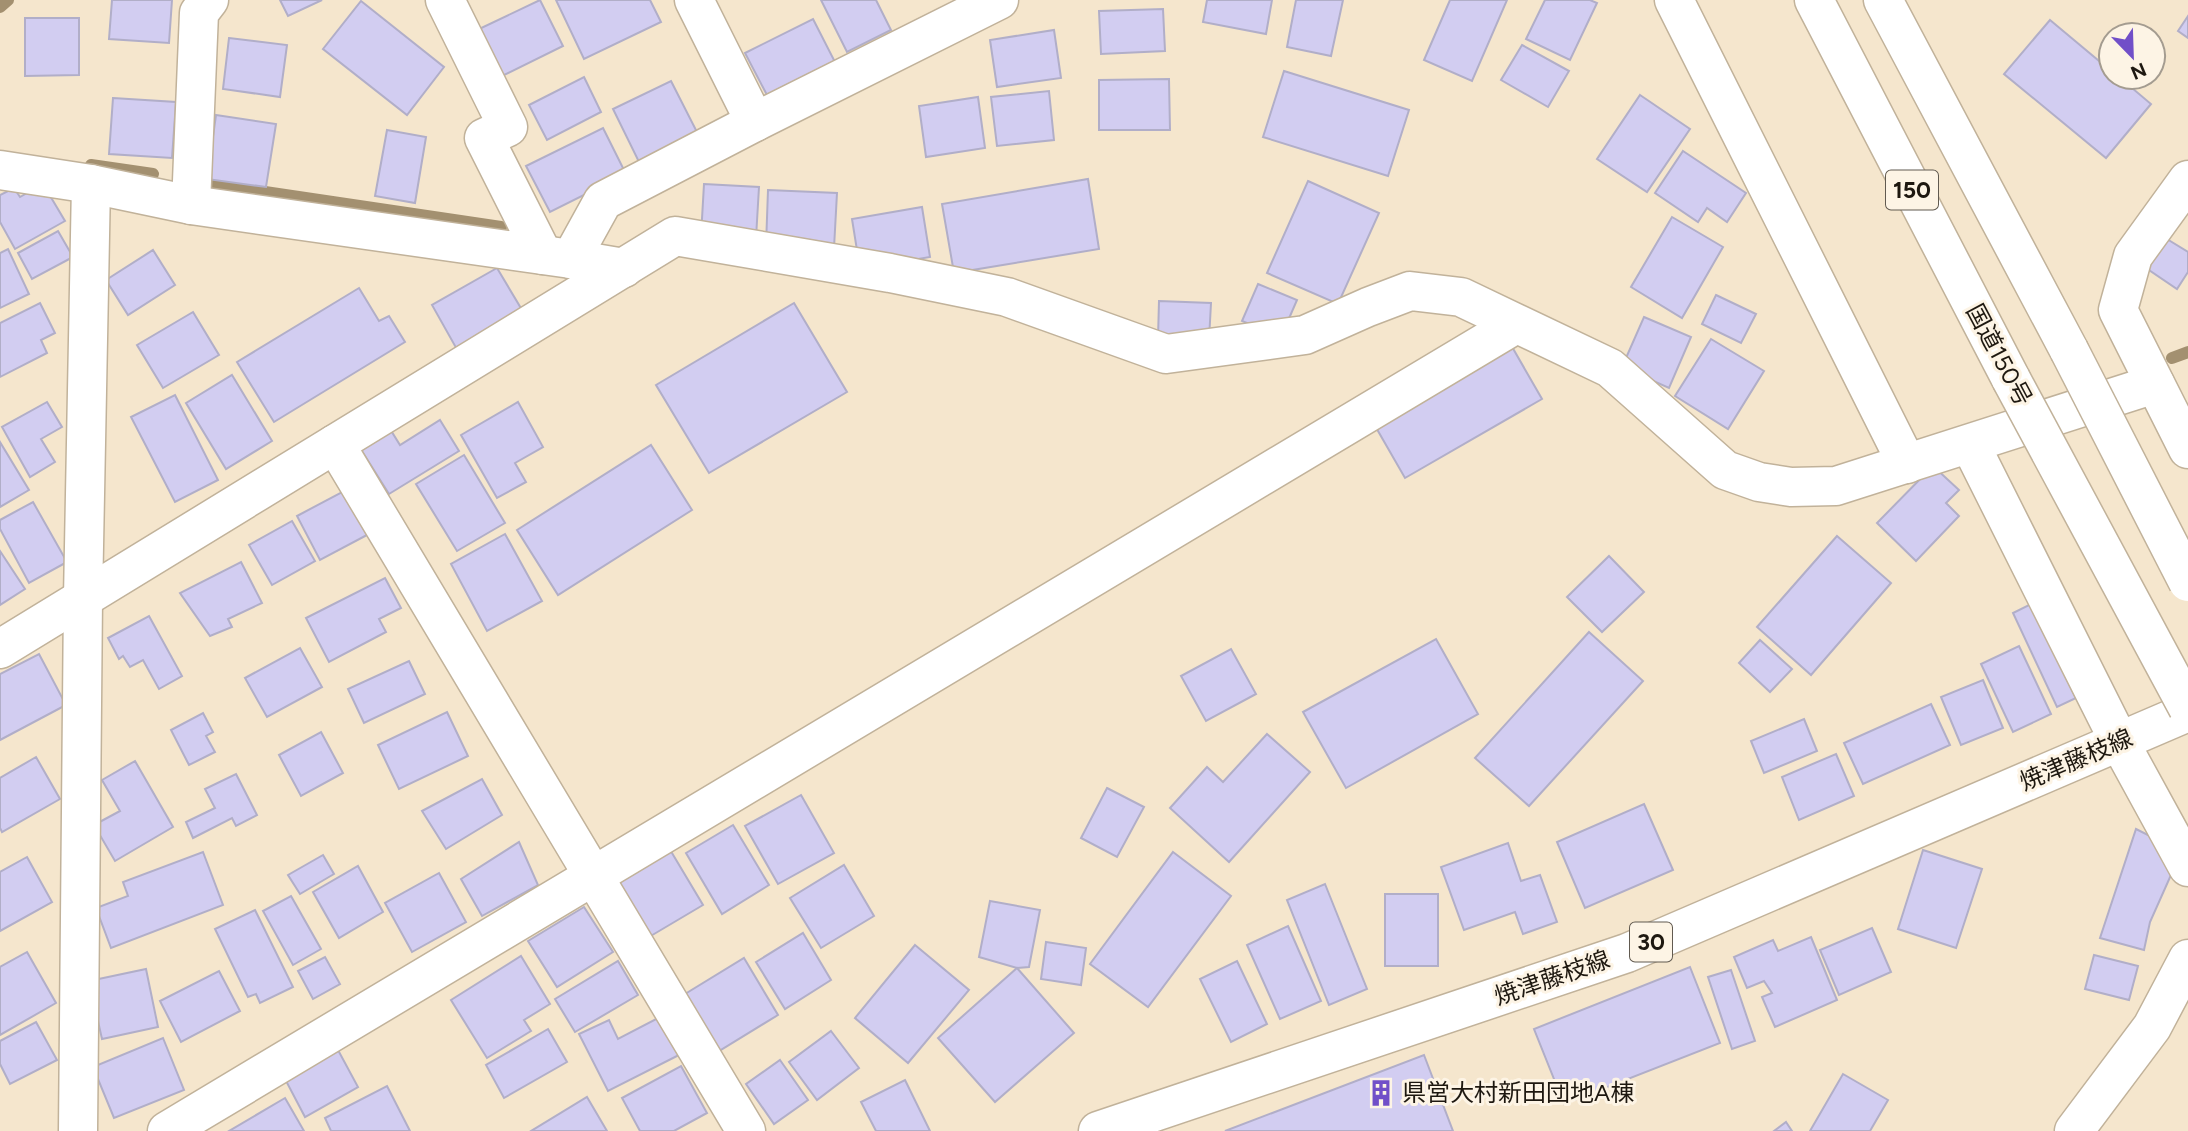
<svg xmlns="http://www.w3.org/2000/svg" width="2188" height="1131" viewBox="0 0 2188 1131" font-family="Figtree,'Noto Sans JP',sans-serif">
  <rect width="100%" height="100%" fill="#f5e6cd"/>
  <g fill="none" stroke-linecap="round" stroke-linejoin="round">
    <g stroke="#a39070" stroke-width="12">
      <path d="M0,7L8,0"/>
      <path d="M91,165L153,174"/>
      <path d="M212,184L501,227"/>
      <path d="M2172,358L2188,352"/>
    </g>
  </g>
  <g fill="#d2cdf1" stroke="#b1aec8" stroke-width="2">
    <path d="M112,0H172L169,43L109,39Z"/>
    <path d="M280,0H322L288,16Z"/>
    <path d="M540,0L563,46L500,77L477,30Z"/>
    <path d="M556,0H650L661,22L584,59Z"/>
    <path d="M821,0H876L891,30L847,52Z"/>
    <path d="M1207,0H1272L1266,34L1203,22Z"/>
    <path d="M1296,0H1343L1331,56L1287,47Z"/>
    <path d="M1450,0H1507L1472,81L1424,60Z"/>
    <path d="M1545,0H1590L1597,3L1570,60L1526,39Z"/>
    <path d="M361,1L444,67L407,115L323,49Z"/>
    <path d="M1163,9L1165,51L1101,54L1099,11Z"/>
    <path d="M2188,16V38L2178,31Z"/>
    <path d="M25,18H79V75L25,76Z"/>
    <path d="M813,19L836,64L768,97L745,53Z"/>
    <path d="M2050,20L2111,71V77H2119L2151,104L2106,158L2004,74Z"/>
    <path d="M1054,30L1061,78L997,87L990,40Z"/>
    <path d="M229,38L287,45L280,97L223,89Z"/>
    <path d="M1522,45L1569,71L1548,107L1501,80Z"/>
    <path d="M1284,71L1409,110L1388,176L1263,137Z"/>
    <path d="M584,77L601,112L547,140L529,105Z"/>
    <path d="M1169,79L1170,130H1099V80Z"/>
    <path d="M671,81L699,136L640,164L613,109Z"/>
    <path d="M1049,91L1054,140L997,146L991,97Z"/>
    <path d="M1640,95L1690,129L1647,192L1597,159Z"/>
    <path d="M978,97L985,148L926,157L919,106Z"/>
    <path d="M113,98L176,102L172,158L109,154Z"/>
    <path d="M216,115L276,124L266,187L207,179Z"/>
    <path d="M603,128L626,174L550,212L526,166Z"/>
    <path d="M387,130L426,137L415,203L375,196Z"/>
    <path d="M1683,151L1746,193L1727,222L1707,208L1698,222L1655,193Z"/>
    <path d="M1088,179L1099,249L954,273L942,204Z"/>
    <path d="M1308,181L1379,213L1338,304L1267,273Z"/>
    <path d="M43,184L65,221L15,249L0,222V195L14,188L20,197Z"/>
    <path d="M704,184L759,187L756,238L701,236Z"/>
    <path d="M768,190L837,193L834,248L766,246Z"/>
    <path d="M922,207L930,257L860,269L852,219Z"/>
    <path d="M1672,217L1723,247L1682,318L1631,287Z"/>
    <path d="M58,231L73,257L32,279L18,253Z"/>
    <path d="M2162,236L2188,252V272L2177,289L2143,266Z"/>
    <path d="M8,249L29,294L0,308V253Z"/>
    <path d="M153,250L175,285L128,315L106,280Z"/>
    <path d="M497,268L525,315L459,353L432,305Z"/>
    <path d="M1258,284L1297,300L1281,337L1242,321Z"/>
    <path d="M359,288L379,321L389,316L405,342L274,422L237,362Z"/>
    <path d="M1716,295L1756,314L1741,343L1702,324Z"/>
    <path d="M1159,301L1211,303L1209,340L1158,338Z"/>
    <path d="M40,303L55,333L41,340L47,353L0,377V323Z"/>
    <path d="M794,303L847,392L709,473L656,385Z"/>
    <path d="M193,312L219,355L163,388L137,345Z"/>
    <path d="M1644,317L1691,337L1669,388L1622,367Z"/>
    <path d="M1711,339L1764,371L1728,429L1675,396Z"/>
    <path d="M1511,345L1542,399L1405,478L1374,424Z"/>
    <path d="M232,375L272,441L226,469L186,403Z"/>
    <path d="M175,395L218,480L175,502L131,417Z"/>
    <path d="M47,402L62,427L41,439L55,462L30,477L2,427Z"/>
    <path d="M518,402L543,447L515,463L526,482L497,498L461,435Z"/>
    <path d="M440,420L459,451L389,494L360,448L390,429L400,445Z"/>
    <path d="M0,442L29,490L0,507Z"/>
    <path d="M651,445L692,510L558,595L517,530Z"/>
    <path d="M464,455L505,523L457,551L416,484Z"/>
    <path d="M1933,466L1959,490L1946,503L1959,516L1916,561L1877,523Z"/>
    <path d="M344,491L367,535L320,560L297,516Z"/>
    <path d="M33,502L67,562L29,583L0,529V520Z"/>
    <path d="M292,521L315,561L272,585L249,545Z"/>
    <path d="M505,534L542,601L487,631L451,564Z"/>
    <path d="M1837,536L1891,583L1811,675L1757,627Z"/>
    <path d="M0,551L25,589L0,605Z"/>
    <path d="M1609,556L1644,592L1602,632L1567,597Z"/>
    <path d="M241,562L262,603L228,619L232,627L210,636L180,593Z"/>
    <path d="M385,578L401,608L379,619L386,632L329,662L306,618Z"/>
    <path d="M2031,604L2076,698L2057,707L2013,613Z"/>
    <path d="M149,616L182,676L159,689L143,660L130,667L123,656L119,659L108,638Z"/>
    <path d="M1589,632L1643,681L1529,806L1475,758Z"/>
    <path d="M1436,639L1478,714L1346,788L1303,712Z"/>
    <path d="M1760,640L1792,669L1770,692L1739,663Z"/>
    <path d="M2019,646L2051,714L2013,732L1981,664Z"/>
    <path d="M300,648L322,687L267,717L245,678Z"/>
    <path d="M1231,649L1256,694L1206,721L1181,676Z"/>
    <path d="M39,654L66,705L0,740V674Z"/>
    <path d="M409,661L425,694L364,723L348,689Z"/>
    <path d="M1983,680L2003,728L1961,745L1941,697Z"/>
    <path d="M1931,704L1950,745L1863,784L1844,743Z"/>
    <path d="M447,712L468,756L399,789L378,745Z"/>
    <path d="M203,713L213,732L206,736L215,752L189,765L171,730Z"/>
    <path d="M1804,719L1817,751L1764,773L1751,741Z"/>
    <path d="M321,732L343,773L301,796L279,755Z"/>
    <path d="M1267,734L1310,772L1229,862L1170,808L1207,767L1223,782Z"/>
    <path d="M1836,754L1854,796L1799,820L1782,777Z"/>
    <path d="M36,757L60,799L2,832L0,828V778Z"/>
    <path d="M135,761L173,827L115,861L94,825L120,811L102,780Z"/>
    <path d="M236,774L257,815L236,826L232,818L193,838L186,822L215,808L205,789Z"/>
    <path d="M482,779L502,815L446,849L422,811Z"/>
    <path d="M1107,788L1144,807L1117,857L1081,838Z"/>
    <path d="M801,795L834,853L778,884L745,826Z"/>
    <path d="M1644,804L1673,870L1585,908L1557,842Z"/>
    <path d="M733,825L769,885L722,914L686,853Z"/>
    <path d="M2136,829L2150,836L2171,875L2150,922L2144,950L2100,938Z"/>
    <path d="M519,842L538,885L482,916L461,879Z"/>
    <path d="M1508,843L1521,881L1540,875L1557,922L1523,934L1515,912L1464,930L1441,867Z"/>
    <path d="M669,848L703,905L649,937L615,880Z"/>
    <path d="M1923,850L1982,869L1956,948L1898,929Z"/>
    <path d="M203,852L223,905L111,948L96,908L128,896L123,882Z"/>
    <path d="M1173,852L1231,896L1148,1007L1090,964Z"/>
    <path d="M323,855L334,874L300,894L288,875Z"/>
    <path d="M27,857L52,902L0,931V872Z"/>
    <path d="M844,865L874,916L821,948L790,898Z"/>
    <path d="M358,866L383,912L339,938L313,892Z"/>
    <path d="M439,873L466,922L412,952L385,903Z"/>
    <path d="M1325,884L1367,989L1329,1005L1287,900Z"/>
    <rect x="1385" y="894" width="53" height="72"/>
    <path d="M291,896L321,949L293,965L263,911Z"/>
    <path d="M990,901L1040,910L1029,967L1017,968L979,957Z"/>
    <path d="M584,907L613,952L557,987L528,941Z"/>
    <path d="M255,910L293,987L260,1003L256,994L248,997L215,929Z"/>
    <path d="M1288,926L1321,1001L1280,1019L1247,945Z"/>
    <path d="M1872,928L1891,972L1839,995L1820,950Z"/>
    <path d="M803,933L831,980L785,1009L756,962Z"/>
    <path d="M1811,937L1837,1000L1775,1027L1762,997L1772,993L1764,981L1747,988L1734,957L1773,940L1778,951Z"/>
    <path d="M1046,942L1086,948L1081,985L1041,979Z"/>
    <path d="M915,945L969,990L908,1063L855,1018Z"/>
    <path d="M27,952L56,1003L0,1035V967Z"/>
    <path d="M2094,955L2138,966L2129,1000L2085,989Z"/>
    <path d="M521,956L550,1004L524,1020L531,1031L487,1058L451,1000Z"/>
    <path d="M325,957L340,984L313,999L298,971Z"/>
    <path d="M744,958L778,1015L719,1051L685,994Z"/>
    <path d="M618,961L638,995L575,1032L555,999Z"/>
    <path d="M1237,961L1267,1024L1231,1042L1200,979Z"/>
    <path d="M1690,967L1720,1043L1564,1104L1534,1029Z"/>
    <path d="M1017,968L1074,1033L995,1102L938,1038Z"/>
    <path d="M146,969L158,1027L102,1039L89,981Z"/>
    <path d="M1731,970L1755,1041L1732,1049L1708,977Z"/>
    <path d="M219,971L240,1011L181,1042L160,1001Z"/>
    <path d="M660,1017L679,1055L608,1091L579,1034L609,1020L618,1039Z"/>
    <path d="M36,1022L57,1060L10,1084L0,1064V1041Z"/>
    <path d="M548,1029L567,1062L504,1098L486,1065Z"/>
    <path d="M831,1031L859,1068L817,1100L789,1062Z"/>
    <path d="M163,1038L184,1090L114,1118L93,1067Z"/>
    <path d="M338,1050L358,1087L305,1117L285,1079Z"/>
    <path d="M1424,1055L1453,1131H1225Z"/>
    <path d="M780,1060L808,1100L774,1124L746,1084Z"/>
    <path d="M681,1066L707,1113L674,1131H640L622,1098Z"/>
    <path d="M1843,1074L1888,1100L1870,1131H1810Z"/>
    <path d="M905,1080L930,1131H876L861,1102Z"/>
    <path d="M387,1086L410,1131H331L325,1118Z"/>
    <path d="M587,1097L607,1131H531Z"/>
    <path d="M285,1098L304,1131H229Z"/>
    <path d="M1786,1122L1792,1131H1774Z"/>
  </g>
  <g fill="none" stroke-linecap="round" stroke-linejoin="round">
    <defs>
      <g id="street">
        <path d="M445,0L508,127L484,138L543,255"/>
        <path d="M694,0L755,122"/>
        <path d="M1674,0L1907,464"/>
        <path d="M0,170L91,184L191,205L571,259L624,268"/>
        <path d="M2188,180L2133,256L2118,310L2188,449"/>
        <path d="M191,205L199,13L209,0"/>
        <path d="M571,259L603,201L755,122L999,0"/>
        <path d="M335,444L746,1131"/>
        <path d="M1970,444L2119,741L2188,867"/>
        <path d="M0,649L675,236L890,273L1007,297L1166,354L1305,335L1368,307L1410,291L1461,297L1610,368L1725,470L1759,482L1791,487L1836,486L2155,384"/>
        <path d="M78,1131L83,598L91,184"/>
        <path d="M167,1131L1516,324"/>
        <path d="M2074,1131L2152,1027L2188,959"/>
      </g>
      <path id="primary" d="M1098,1131L1627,953L2188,712"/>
      <g id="highway">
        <path d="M1814,0L2011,379"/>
        <path d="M1883,0L2069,350"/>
      </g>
    </defs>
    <use href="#street" stroke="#c1b29a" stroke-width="41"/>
    <use href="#primary" stroke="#c1b29a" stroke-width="41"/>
    <use href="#highway" stroke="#c1b29a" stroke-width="41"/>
    <use href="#street" stroke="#fff" stroke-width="38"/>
    <use href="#primary" stroke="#fff" stroke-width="38"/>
    <use href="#highway" stroke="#fff" stroke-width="38"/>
    <defs>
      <g id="highway-bridge">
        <path d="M2069,350L2188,582"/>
        <path d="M2011,379L2188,708"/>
      </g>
    </defs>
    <use href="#highway-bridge" stroke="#c1b29a" stroke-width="41" stroke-linecap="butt"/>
    <use href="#highway-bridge" stroke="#fff" stroke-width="38"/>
  </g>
  <defs>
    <symbol id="building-bare" viewBox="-9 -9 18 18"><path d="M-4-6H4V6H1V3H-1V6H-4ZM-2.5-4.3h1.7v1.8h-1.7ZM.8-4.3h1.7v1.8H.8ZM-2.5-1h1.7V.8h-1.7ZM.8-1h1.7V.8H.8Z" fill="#714fc8" stroke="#fdf4e5" stroke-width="2.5" paint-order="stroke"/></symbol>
  </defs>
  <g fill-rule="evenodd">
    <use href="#building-bare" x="1362" y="1074" width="38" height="38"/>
  </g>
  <g text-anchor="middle" stroke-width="6" stroke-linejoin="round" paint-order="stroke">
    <g fill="#fdf4e5" stroke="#615a50" stroke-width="2">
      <rect x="1886" y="170.5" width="52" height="39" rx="5"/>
      <rect x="1630" y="922.5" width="42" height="39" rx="5"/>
    </g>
    <g font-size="23" font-weight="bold" fill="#1e1810">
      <text x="1912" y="198">150</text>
      <text x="1651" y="950">30</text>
    </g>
    <g font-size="24" fill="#1e1810" stroke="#fdf4e5">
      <text transform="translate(1999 355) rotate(62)" y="8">国道150号</text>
      <text transform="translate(2076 760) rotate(-23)" y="8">焼津藤枝線</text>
      <text transform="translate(1552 978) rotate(-19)" y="8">焼津藤枝線</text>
    </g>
    <g font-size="24" fill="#1e1810" stroke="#fdf4e5" text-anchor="start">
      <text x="1402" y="1101">県営大村新田団地A棟</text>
    </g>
  </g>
  <g transform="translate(2132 56) rotate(157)"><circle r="33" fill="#fdf4e5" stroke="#a49c90" stroke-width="2"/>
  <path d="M0-5L12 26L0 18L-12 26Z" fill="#714fc8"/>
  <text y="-10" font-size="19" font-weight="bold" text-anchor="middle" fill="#1e1810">N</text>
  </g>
</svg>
